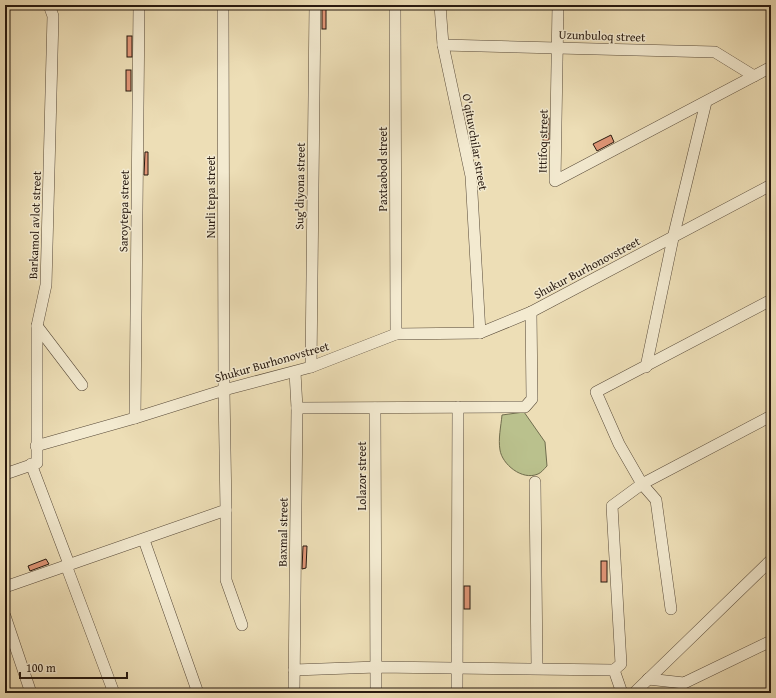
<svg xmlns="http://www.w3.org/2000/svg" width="776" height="698" viewBox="0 0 776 698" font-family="'Gentium Book Plus',serif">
  <rect width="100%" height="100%" fill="#eddeb6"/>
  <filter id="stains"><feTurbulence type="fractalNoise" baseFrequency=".005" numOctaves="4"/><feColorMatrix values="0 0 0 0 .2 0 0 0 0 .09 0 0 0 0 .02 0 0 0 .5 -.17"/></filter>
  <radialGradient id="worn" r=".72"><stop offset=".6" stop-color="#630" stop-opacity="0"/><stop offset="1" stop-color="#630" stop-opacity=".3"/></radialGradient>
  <path fill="#bac18d" stroke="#706d4e" d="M524,412L545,442L547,466C544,469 541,473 538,474C522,481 502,464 500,450C498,439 501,426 502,415Z"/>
  <g fill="#e19677" stroke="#27190f">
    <rect x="322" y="7" width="4" height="22"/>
    <rect x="127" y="36" width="5" height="21"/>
    <rect x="126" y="70" width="5" height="21"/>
    <rect x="543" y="118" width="6" height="23"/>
    <path d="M611,135L614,142L597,151L593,144Z"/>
    <path d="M145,152H148V175H144Z"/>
    <path d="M303,546H307L306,568L302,569Z"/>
    <path d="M46,559L49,564L30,571L28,566Z"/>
    <rect x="601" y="561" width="6" height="21"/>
    <rect x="464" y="586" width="6" height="23"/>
  </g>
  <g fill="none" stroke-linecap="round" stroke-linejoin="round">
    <defs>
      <g id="minor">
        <path d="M395,5L396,334"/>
        <path d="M440,5L443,45L471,176L480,333"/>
        <path d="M558,5L555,181L771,67"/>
        <path d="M443,45L715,52L754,76"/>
        <path d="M37,326L82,385"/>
        <path d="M311,367L315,5"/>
        <path d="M646,367L673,238L706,102"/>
        <path d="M297,408L525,407L532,399L531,312"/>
        <path d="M375,408L376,693"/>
        <path d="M135,418L139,5"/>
        <path d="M36,446L135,418L224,390L311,367L396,334L480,333L531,312L771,185"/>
        <path d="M31,464L69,564"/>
        <path d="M5,474L37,463V326L46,285L53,16L49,5"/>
        <path d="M535,482L537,668"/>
        <path d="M226,510V580L242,625"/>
        <path d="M144,540L198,693"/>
        <path d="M66,565L114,693"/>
        <path d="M5,587L226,510L224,390L223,5"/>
        <path d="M671,609L656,500L642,484L619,444L596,392L771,300"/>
        <path d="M5,616L31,693"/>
        <path d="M294,670L377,667L614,670L622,693"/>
        <path d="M614,670L621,664L612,506L642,484L771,416"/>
        <path d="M648,679L684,683L771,641"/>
        <path d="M294,693L297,408L295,372"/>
        <path d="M457,693L458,407"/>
        <path d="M634,693L771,560"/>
      </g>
    </defs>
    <use href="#minor" stroke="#584a39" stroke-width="12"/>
    <use href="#minor" stroke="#f3ead0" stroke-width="11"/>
  </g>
  <g text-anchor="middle" stroke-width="3" stroke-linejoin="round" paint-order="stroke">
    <g font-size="12" fill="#27190f" stroke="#f3ead0">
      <text transform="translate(602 36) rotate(2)" y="4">Uzunbuloq street</text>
      <text transform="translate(543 141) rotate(-89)" y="4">Ittifoq street</text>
      <text transform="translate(475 142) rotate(80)" y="4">O'qituvchilar street</text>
      <text transform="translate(383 169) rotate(-90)" y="4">Paxtaobod street</text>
      <text transform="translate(300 186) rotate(-89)" y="4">Sug'diyona street</text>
      <text transform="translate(211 197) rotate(-90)" y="4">Nurli tepa street</text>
      <text transform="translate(124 211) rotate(-89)" y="4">Saroytepa street</text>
      <text transform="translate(35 225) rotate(-88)" y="4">Barkamol avlot street</text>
      <text transform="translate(587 268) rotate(-28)" y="4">Shukur Burhonovstreet</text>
      <text transform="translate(272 362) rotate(-16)" y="4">Shukur Burhonovstreet</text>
      <text transform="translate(362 476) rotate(-90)" y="4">Lolazor street</text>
      <text transform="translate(283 532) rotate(-89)" y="4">Baxmal street</text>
    </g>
  </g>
  <rect width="776" height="698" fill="none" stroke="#eddeb6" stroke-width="20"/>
  <rect x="6" y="6" width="764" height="686" fill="none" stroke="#27190f" stroke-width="2"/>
  <rect x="10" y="10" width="756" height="678" fill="none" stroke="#27190f"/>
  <path d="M20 672v6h107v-6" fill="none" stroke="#27190f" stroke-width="2"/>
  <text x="26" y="672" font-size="12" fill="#27190f" stroke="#f3ead0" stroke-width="3" paint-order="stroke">100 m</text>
  <rect width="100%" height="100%" filter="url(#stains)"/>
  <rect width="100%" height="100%" fill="url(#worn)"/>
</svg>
